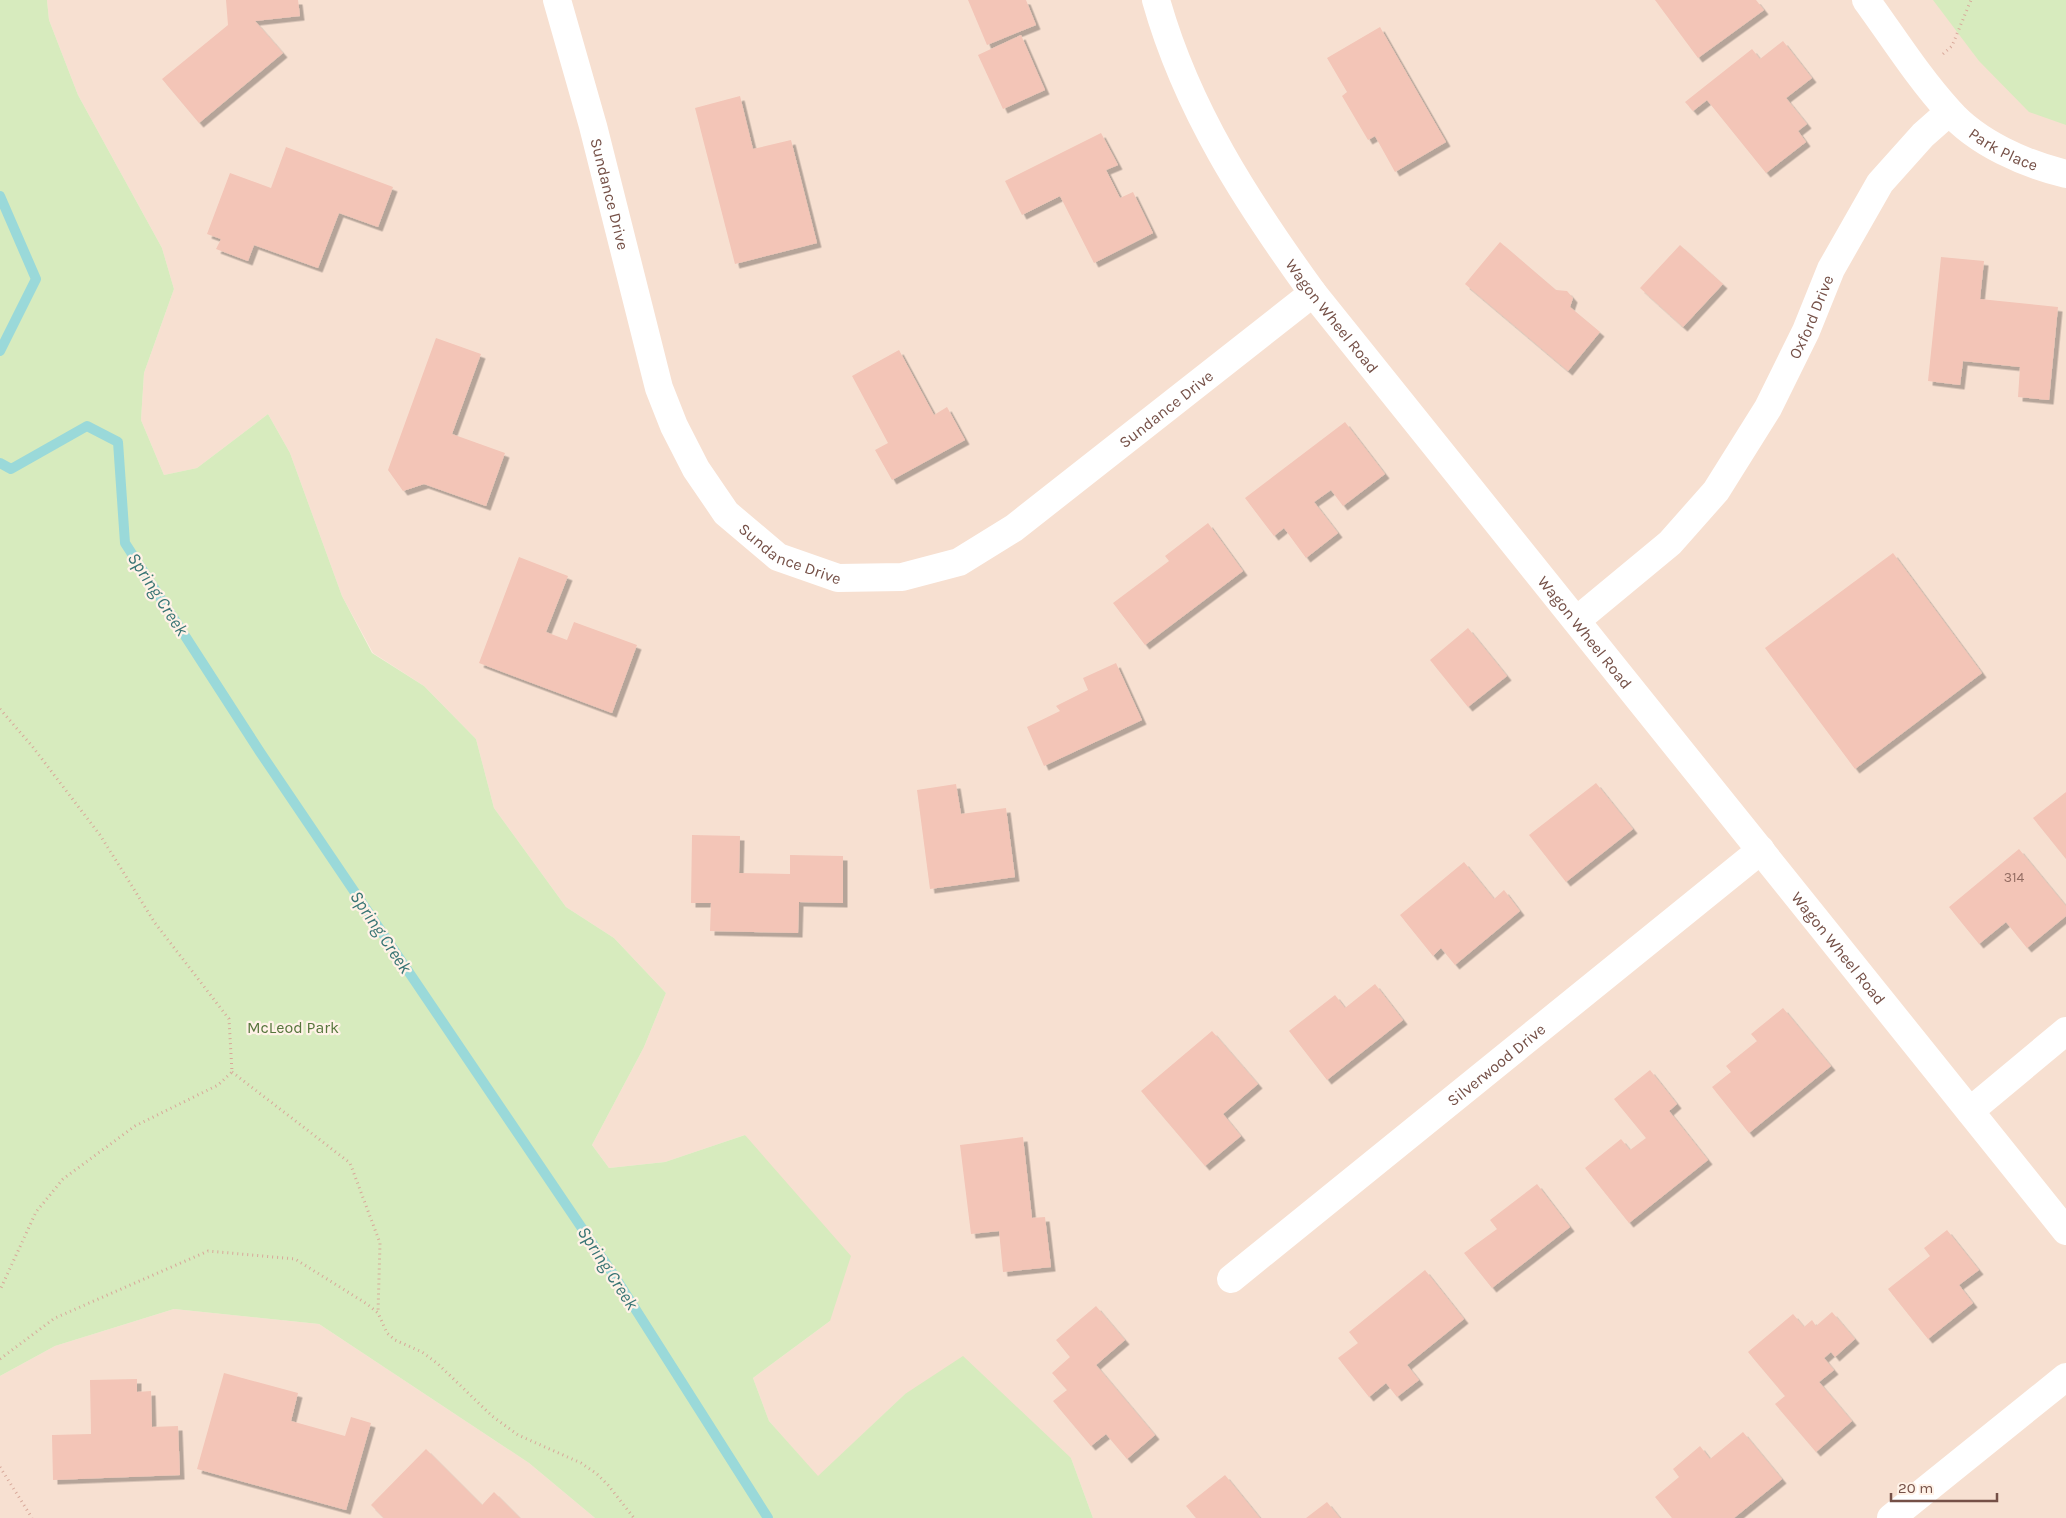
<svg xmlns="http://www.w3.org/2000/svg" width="2066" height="1518" viewBox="0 0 2066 1518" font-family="Karla,sans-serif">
  <defs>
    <filter id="shadow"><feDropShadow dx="4.5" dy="4.5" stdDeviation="0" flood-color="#0004"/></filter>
  </defs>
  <rect width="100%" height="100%" fill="#fdede0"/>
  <g fill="#f7e0d1">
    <path d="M47,0H2066V1518H1093L1071,1458L905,1394L818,1477L769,1421L753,1378L830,1321L745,1135L665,1162L609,1168L592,1145L644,1047L666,993L614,938L566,907L494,808L476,739L424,686L373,653L342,596L290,453L268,414L197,468L164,475L141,420L144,373L174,289L162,248L78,95L49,20Z"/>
    <path d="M174,1309L319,1324L529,1463L595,1518H0V1376L55,1346Z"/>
  </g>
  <g fill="#d7ebbe">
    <path d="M0,0H47L49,20L78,95L162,248L174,289L144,373L141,420L164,475L197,468L268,414L290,453L342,596L372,653L424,686L476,739L494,808L566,907L614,938L666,993L644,1047L592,1145L609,1168L665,1162L745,1135L851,1256L830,1321L753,1378L769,1421L818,1476L905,1394L963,1356L1071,1458L1093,1518H595L529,1463L319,1324L174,1309L55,1346L0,1376Z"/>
    <path d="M1933,0H2066V125L2029,112L1979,61Z"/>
  </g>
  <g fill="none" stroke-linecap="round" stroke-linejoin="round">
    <g stroke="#9ad9d9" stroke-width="10">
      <path d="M0,196L36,279L0,351"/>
      <path d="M0,463L11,469L87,426L118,442L125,543L260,752L615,1277L768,1518"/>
    </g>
  </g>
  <g fill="#f3c5b7" filter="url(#shadow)">
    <path d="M226,0H298L300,16L255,21L283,53L199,123L162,79L228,25Z"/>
    <path d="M968,0H1026L1036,25L987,45Z"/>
    <path d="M1655,0H1756L1764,10L1698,58Z"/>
    <path d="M1380,27L1446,142L1395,172L1375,136L1368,140L1342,96L1347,92L1327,58Z"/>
    <path d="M1021,35L1045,90L1003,109L978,55Z"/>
    <path d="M1783,41L1812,78L1786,98L1807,124L1798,131L1806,142L1766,173L1707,100L1693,111L1685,102L1752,49L1760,59Z"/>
    <path d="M740,96L753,149L791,140L817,243L735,264L695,108Z"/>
    <path d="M1101,133L1118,165L1106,170L1120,198L1133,192L1153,233L1094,263L1060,196L1022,215L1005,181Z"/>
    <path d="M286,147L393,187L378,227L339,213L318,268L254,245L248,261L216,249L221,239L207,234L230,173L271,188Z"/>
    <path d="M1500,242L1556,290L1567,291L1573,298L1570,307L1600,332L1568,371L1465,284Z"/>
    <path d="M1680,245L1723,284L1683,327L1640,288Z"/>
    <path d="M1941,257L1984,261L1980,299L2058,307L2049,400L2018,397L2020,367L1963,361L1960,385L1928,381Z"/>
    <path d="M436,338L481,354L452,434L505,453L486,506L424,484L403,491L388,470Z"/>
    <path d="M899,350L934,415L947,407L965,440L892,480L875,450L888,443L852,376Z"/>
    <path d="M1345,422L1385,474L1343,506L1331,490L1314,502L1338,533L1306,558L1284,528L1274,536L1245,498Z"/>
    <path d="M1208,523L1243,571L1145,645L1113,603L1169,561L1165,556Z"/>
    <path d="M1893,553L1982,673L1855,769L1765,648Z"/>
    <path d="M519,557L568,576L546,632L567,640L574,622L637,645L612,713L479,663Z"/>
    <path d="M1468,628L1507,676L1468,707L1430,660Z"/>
    <path d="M1116,663L1142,720L1044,766L1027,727L1060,711L1056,706L1088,690L1083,678Z"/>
    <path d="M1596,783L1633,829L1566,882L1529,835Z"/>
    <path d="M956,784L961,814L1006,808L1015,877L930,889L917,790Z"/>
    <path d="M2066,792V859L2033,818Z"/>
    <path d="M692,835L740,836L739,873L790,874V855L843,856V903L799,902L798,933L710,931L711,903H691Z"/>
    <path d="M2019,849L2066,906V916L2027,948L2006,922L1979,944L1949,907Z"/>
    <path d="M1464,862L1494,899L1504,890L1520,911L1455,965L1441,948L1433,956L1400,915Z"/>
    <path d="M1375,984L1403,1020L1327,1080L1289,1031L1335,995L1345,1008Z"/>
    <path d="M1783,1008L1831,1066L1749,1133L1712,1087L1731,1072L1726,1066L1757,1041L1751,1034Z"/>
    <path d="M1212,1031L1258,1084L1223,1114L1241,1136L1205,1166L1141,1091Z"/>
    <path d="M1650,1070L1677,1104L1669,1111L1708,1160L1629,1223L1585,1168L1621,1139L1630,1150L1646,1138L1614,1099Z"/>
    <path d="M1023,1137L1032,1218L1045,1217L1051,1267L1003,1272L999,1231L971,1234L960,1145Z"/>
    <path d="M1537,1184L1570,1227L1492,1288L1464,1253L1497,1229L1490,1220Z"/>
    <path d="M1947,1230L1979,1270L1959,1285L1973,1303L1928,1339L1888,1289L1930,1256L1924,1248Z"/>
    <path d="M1425,1270L1464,1319L1407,1365L1419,1380L1397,1397L1386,1383L1369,1397L1338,1358L1358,1343L1349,1332Z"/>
    <path d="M1096,1306L1125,1340L1096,1365L1155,1435L1127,1459L1106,1434L1091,1446L1053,1401L1067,1390L1052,1373L1070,1357L1056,1340Z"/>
    <path d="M1832,1312L1855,1339L1835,1357L1831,1352L1824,1358L1834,1370L1819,1382L1852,1421L1816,1452L1775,1404L1785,1396L1748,1352L1793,1314L1804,1327L1812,1320L1816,1326Z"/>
    <path d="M224,1373L298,1393L291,1421L345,1436L351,1417L371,1423L346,1510L197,1469Z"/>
    <path d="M137,1379V1392L151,1391L152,1427L178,1426L180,1475L53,1480L52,1435L91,1434L90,1380Z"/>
    <path d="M1743,1432L1782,1479L1734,1518H1672L1655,1497L1679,1477L1673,1469L1700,1446L1710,1459Z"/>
    <path d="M426,1449L482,1505L494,1492L520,1518H384L371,1505Z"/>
    <path d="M1225,1475L1260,1518H1196L1186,1506Z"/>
    <path d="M1327,1502L1340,1518H1306Z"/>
  </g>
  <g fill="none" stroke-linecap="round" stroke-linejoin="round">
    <g stroke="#d8a89a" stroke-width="3" stroke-dasharray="1 4" stroke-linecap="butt">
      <path d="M1943,54L1952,46L1971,0"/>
      <path d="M0,709L32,746L100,835L155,923L229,1019L232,1072L218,1085L135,1126L63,1179L36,1212L0,1290"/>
      <path d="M232,1072L350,1163L380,1243L378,1313"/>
      <path d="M0,1359L55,1318L208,1251L295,1259L367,1304L378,1313L387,1333L395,1340L422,1352L438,1364L492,1416L518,1435L581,1463L597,1474L608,1485L634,1518"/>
      <path d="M0,1467L32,1518"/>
    </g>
    <g stroke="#fff" stroke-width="28">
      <path id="s1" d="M557,0L593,126L659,388L674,426L696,469L726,513L778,557L838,578L902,577L959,562L1014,528L1313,293"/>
      <path id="s2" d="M1866,0C1893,37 1918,77 1949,111C1977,143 2025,164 2066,174"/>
      <path id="s3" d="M1577,620L1670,543L1716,491L1768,408L1806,331L1831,269L1880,183L1923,135L1949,112"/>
      <path d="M1970,1111L2066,1031"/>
      <path id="s4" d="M1231,1279L1761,850"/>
      <path d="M1891,1518L2066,1377"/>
    </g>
    <path stroke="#fff" stroke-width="28" id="s5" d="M1156,0C1187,110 1247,202 1313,293L2066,1231"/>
  </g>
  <g text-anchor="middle" stroke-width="4.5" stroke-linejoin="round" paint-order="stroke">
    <g font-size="14" fill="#946d63">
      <text x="2014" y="882">314</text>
    </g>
    <g font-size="16" fill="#755047" stroke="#fff2e7">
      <text dy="6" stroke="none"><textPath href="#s2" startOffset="206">Park Place</textPath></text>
      <text dy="6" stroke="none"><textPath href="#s1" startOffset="201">Sundance Drive</textPath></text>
      <text dy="6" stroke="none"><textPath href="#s5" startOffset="364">Wagon Wheel Road</textPath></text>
      <text dy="6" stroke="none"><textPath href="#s3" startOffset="389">Oxford Drive</textPath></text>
      <text dy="6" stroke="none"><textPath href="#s1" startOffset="1056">Sundance Drive</textPath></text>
      <text dy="6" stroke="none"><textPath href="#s1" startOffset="621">Sundance Drive</textPath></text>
      <text dy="6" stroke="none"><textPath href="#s5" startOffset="769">Wagon Wheel Road</textPath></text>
      <text dy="6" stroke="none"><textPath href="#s5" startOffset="1174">Wagon Wheel Road</textPath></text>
      <text dy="6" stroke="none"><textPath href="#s4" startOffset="341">Silverwood Drive</textPath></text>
    </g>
    <g font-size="16" fill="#56753c" stroke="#fff2e7">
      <text x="293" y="1033">McLeod Park</text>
    </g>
    <g font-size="18" font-style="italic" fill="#387474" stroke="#fff2e7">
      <text transform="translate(158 594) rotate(57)" y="6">Spring Creek</text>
      <text transform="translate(381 932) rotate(56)" y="6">Spring Creek</text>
      <text transform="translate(608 1268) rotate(57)" y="6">Spring Creek</text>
    </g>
  </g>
  <path d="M1891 1493v8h106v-8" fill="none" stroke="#755047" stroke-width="2.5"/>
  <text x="1898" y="1493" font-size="15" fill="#755047" stroke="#fff2e7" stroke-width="4" paint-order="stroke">20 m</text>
</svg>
